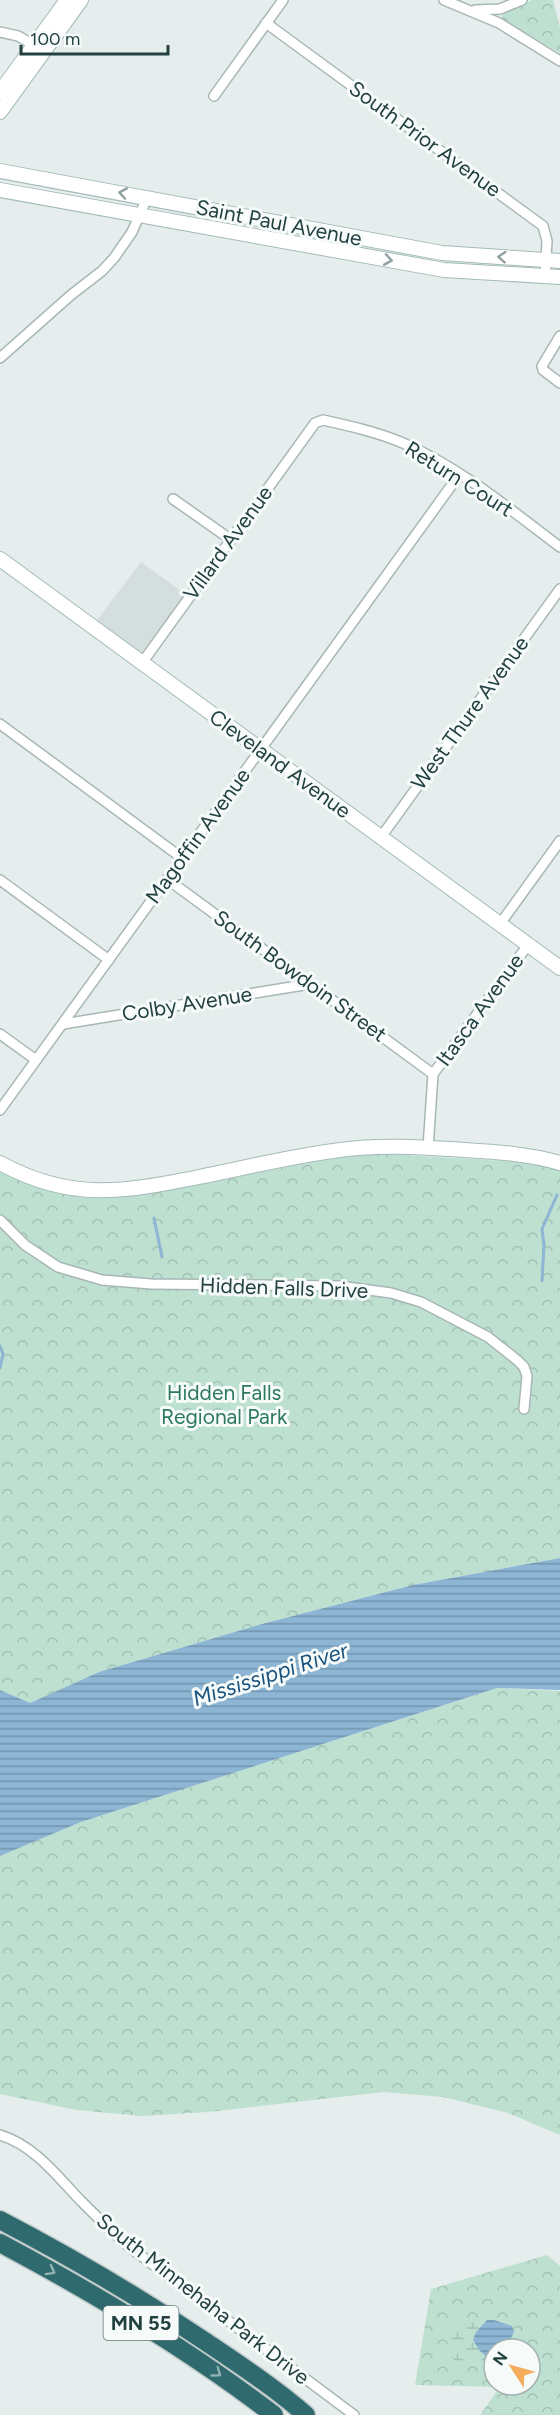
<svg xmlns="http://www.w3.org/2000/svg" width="560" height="2415" viewBox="0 0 560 2415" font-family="Figtree,sans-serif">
  <defs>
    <pattern id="forest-crowns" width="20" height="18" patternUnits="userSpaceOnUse" patternTransform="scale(1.5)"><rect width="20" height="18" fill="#bee0d0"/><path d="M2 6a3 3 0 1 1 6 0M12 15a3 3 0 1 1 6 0" fill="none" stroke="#a3c1b4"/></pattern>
    <pattern id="wetland-marsh" width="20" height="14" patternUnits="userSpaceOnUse" patternTransform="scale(1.5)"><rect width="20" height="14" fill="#bee0d0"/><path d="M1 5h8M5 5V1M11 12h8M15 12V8" fill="none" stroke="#a3c1b4"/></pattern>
    <pattern id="water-rules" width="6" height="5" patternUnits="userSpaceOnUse" patternTransform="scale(1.5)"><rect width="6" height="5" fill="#8db5d4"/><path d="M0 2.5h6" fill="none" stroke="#7395ae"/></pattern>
  </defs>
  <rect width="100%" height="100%" fill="#e5eeed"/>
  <path fill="#d3dedd" d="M141,562L191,598L143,665L92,627Z"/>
  <g fill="url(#forest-crowns)" fill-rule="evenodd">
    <path d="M532,0H553L560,28V53L502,19V14Z"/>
    <path d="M369,1153L525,1162L560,1169V1558L413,1585L262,1624L99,1672L30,1703L0,1690V1172C45,1193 87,1200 136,1196L343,1156Z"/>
    <path d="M497,1688L560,1691V2135L508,2113L443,2097L384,2092L208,2112L142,2116L76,2110L0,2094V1856L81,1822Z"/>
    <path d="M547,2255L560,2266V2415H480L500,2387L415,2385L431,2289ZM494,2349H530V2385H494Z"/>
  </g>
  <path fill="url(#wetland-marsh)" d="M487,2320L476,2332L479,2350L490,2360L471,2362H454L449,2329L454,2322L469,2323Z"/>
  <g fill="url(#water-rules)">
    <path d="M560,1558V1690L497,1688L81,1822L0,1856V1690L30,1703L99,1672L262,1624L413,1585Z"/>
    <path d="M487,2320H494L512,2326L514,2332L509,2342L508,2349H494V2359L490,2360L479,2350L473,2340L476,2332Z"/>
  </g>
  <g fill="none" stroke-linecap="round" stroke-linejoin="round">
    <g stroke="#8db5d4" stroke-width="3">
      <path d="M154,1218L162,1257"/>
      <path d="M542,1281L544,1245L542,1229L557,1195"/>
      <path d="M0,1346L3,1354L0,1368"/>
    </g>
    <defs>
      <g id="street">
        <path d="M444,0L499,23L560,61"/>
        <path d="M475,10L500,9L522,0"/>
        <path d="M266,23L543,226L547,241L545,276"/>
        <path d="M0,32L18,36L39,48"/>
        <path d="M214,96L283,0"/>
        <path d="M560,336L542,366L543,370L560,383"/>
        <path d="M0,358L71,295L102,271L114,258L132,232L147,198"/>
        <path d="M173,499L230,539"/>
        <path d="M142,663L315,423L323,420C350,426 377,432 403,443C459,467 511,510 560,547"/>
        <path d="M0,724L182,858"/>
        <path d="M381,837L560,589"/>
        <path d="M167,879L433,1074"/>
        <path d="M0,880L109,960"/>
        <path d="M500,924L560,841"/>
        <path d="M63,1024L310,984"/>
        <path d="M0,1034L36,1060"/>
        <path d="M0,1110L459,475"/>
        <path d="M428,1148L433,1074L528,945"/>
        <path d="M0,1220L25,1245L58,1267L102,1280L151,1284L339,1286L391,1293L421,1302L488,1337L517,1360L524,1367L527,1376L524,1409"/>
        <path d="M0,2135C34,2145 58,2177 81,2201C97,2217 112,2232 128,2246L354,2415"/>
      </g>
      <g id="secondary">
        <path d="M0,92L67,0"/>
        <path d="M0,112L81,0"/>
        <path d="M0,171L442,253L560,261"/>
        <path d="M0,190L444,270L560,277"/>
        <path d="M0,559L560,968"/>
        <path d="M0,1163C71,1202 123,1192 199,1177C244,1168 288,1157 333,1151C377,1144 421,1147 465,1150C497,1152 529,1154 560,1163"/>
      </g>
      <g id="highway">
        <path d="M0,2220C71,2257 139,2297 206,2342C240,2365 275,2388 306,2415"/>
        <path d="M0,2243C96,2294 188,2349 274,2415"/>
      </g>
    </defs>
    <use href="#street" stroke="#a7b7b6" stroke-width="12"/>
    <use href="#secondary" stroke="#a3bbb9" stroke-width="16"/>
    <use href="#highway" stroke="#c1caca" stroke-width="21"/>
    <use href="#street" stroke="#fff" stroke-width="9"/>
    <use href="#secondary" stroke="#fff" stroke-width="14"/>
    <use href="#highway" stroke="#2e6a6e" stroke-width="18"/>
  </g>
  <defs><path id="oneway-chevron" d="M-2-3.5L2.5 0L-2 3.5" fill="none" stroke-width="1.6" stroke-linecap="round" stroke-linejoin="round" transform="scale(1.5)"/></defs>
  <g stroke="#91a0a0">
    <use href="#oneway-chevron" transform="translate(123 193) rotate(-170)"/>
    <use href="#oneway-chevron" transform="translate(502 257) rotate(-176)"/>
    <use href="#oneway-chevron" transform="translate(388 260) rotate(10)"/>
  </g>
  <g stroke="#92b2b4">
    <use href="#oneway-chevron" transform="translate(51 2271) rotate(29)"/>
    <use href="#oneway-chevron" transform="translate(217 2373) rotate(36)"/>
  </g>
  <g text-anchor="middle" stroke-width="6" stroke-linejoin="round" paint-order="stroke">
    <rect fill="#f6fbfa" stroke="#627978" stroke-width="1.5" x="103.5" y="2306" width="75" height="34" rx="4.5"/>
    <g font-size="20" font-weight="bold" fill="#234141">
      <text x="141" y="2330">MN 55</text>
    </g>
    <g font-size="21" fill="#234141" stroke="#f6fbfa">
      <text transform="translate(425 139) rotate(36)" y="7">South Prior Avenue</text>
      <text transform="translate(279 223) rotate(11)" y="7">Saint Paul Avenue</text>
      <text transform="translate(459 479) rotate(32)" y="7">Return Court</text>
      <text transform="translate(228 543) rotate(-54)" y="7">Villard Avenue</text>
      <text transform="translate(470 713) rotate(-54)" y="7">West Thure Avenue</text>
      <text transform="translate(280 764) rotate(36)" y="7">Cleveland Avenue</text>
      <text transform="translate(198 836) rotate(-54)" y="7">Magoffin Avenue</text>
      <text transform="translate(300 976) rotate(36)" y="7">South Bowdoin Street</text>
      <text transform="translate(187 1004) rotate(-9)" y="7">Colby Avenue</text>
      <text transform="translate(480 1010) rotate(-54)" y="7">Itasca Avenue</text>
      <text transform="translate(284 1288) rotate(2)" y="7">Hidden Falls Drive</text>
      <text transform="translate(203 2299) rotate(38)" y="7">South Minnehaha Park Drive</text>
    </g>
    <g font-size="21" fill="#2c795f" stroke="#f6fbfa">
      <text x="224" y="1400">Hidden Falls<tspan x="224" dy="24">Regional Park</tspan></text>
    </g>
    <g font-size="22" font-style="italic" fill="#1b537f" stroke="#f6fbfa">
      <text transform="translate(270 1674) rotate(-18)" y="8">Mississippi River</text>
    </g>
  </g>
  <g transform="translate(512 2367) rotate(306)"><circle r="28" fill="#f6fbfa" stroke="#a2b1b0" stroke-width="1.5"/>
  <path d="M0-4.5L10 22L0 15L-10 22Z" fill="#f5ac5d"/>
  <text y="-9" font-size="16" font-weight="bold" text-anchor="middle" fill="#234141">N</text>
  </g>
  <path d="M21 45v9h147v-9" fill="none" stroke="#234141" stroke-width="3"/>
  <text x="30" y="45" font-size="18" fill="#234141" stroke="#f6fbfa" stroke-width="4.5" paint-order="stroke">100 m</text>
</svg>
